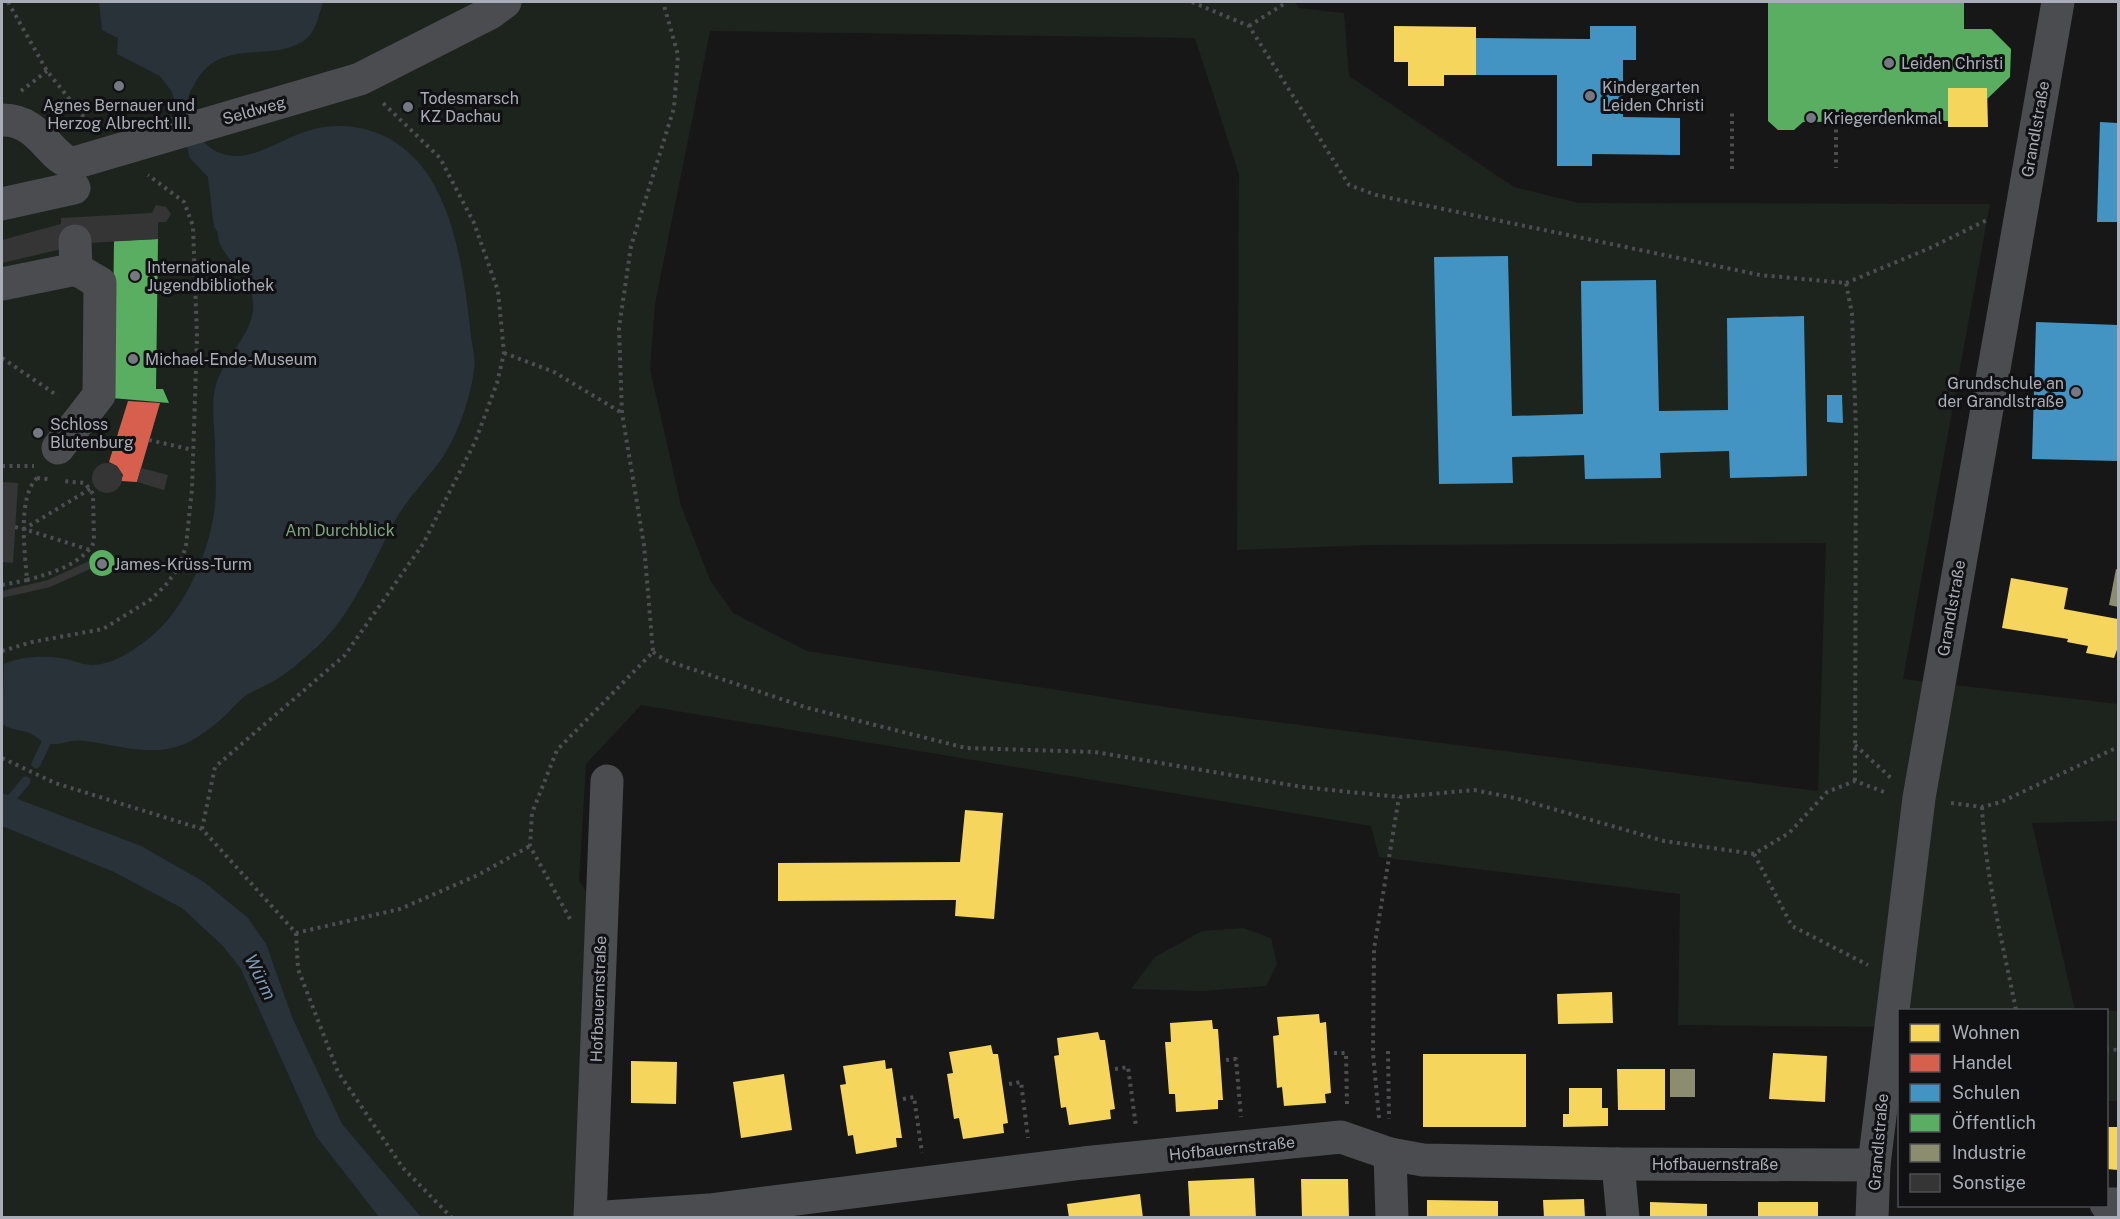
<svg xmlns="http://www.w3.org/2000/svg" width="2120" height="1219" viewBox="0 0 2120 1219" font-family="'Public Sans',sans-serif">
  <rect width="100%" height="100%" fill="#171717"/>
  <g fill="#1d241e" fill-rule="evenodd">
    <path d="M2,2H1295L1299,8L1344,13L1349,76L1514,187L1578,203L1990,204L1903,679L2118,704V821L2032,823L2075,1010H1900L1899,1027L1678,1025L1680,894L1379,857L1371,826L641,705L586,764L579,881L615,935L602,1217H2ZM710,31L1195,38L1239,174L1237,550L1373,545L1826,543L1818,791L1198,712L807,651L733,613L710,580L681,506L650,369L655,304Z"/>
    <path d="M1243,928L1271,938L1277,964L1266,986L1203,991L1131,989L1155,957L1202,931Z"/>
    <path d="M2106,1011H2118V1101H2107Z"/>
  </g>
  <g fill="#2a3239">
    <path d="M99,2H323C319,14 317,29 307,38C275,66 218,33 193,87C189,93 187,99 188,106C191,132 208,155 235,156C256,157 280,141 299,134C350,114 402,133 430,178C458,223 465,284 471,336C472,346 476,359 474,370C471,394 462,420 452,441C438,470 411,492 396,519C372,563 354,612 317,647C305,657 293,669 280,677C269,685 255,689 244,697C235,704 228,714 219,721C208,730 192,742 179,746C148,757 115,744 84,741C72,739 61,745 51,744C42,743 40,739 33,735C24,729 11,731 2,724L4,664C23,656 45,655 66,659C74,661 84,665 92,665C114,665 137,648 153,635C187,606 210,550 215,506C217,487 215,466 215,447C215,429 211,405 215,388C222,358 256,333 253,302C252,276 230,265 220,244C217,237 220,233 214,227L208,177L190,158L172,92L160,76L117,54L118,38L102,30Z"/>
    <path d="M2,793L141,846L204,882L248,918L266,944L292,1017L342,1124L421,1217H379L316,1136L241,969L223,946L182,908L114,872L2,826Z"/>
  </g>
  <g fill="#f6d55c">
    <path d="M1394,26L1476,27V75H1444V86H1408V62H1394Z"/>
    <path d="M1948,88H1987L1988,127H1948Z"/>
    <path d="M2011,578L2068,588L2064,609L2118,619V647L2114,658L2086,653L2088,646L2067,642L2068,639L2002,628Z"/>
    <path d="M965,810L1003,813L994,919L955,916L956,900L778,901V863L960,862Z"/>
    <path d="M1612,992L1613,1023L1558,1024L1557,994Z"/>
    <path d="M1319,1014L1320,1023L1326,1022L1331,1093L1325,1094L1326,1103L1284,1106L1282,1087L1277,1088L1273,1036L1279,1035L1277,1017Z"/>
    <path d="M1212,1020L1213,1029H1218L1223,1100H1218V1109L1176,1112L1175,1094H1169L1165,1042H1171L1170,1023Z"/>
    <path d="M1098,1032L1100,1040H1105L1115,1109L1110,1110L1111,1119L1069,1125L1066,1107L1061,1108L1054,1056L1059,1055L1057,1038Z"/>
    <path d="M991,1045L993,1054H998L1008,1123L1003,1124L1004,1133L963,1139L959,1118L954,1119L947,1074L953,1073L949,1052Z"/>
    <path d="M1773,1053L1827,1056L1825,1102L1769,1099Z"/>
    <rect x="1423" y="1054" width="103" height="73"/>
    <path d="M885,1060L886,1069L892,1068L902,1138H896L897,1147L856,1154L853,1135L848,1136L840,1085L846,1084L843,1066Z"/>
    <path d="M631,1061L677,1062L676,1104L631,1103Z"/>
    <path d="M1617,1069H1665V1110H1618Z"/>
    <path d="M784,1074L792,1130L741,1138L733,1082Z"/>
    <path d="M1569,1088H1602V1108H1608V1126L1563,1127V1114H1569Z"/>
    <path d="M2106,1127H2118V1170L2106,1169Z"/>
    <path d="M1254,1178L1256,1218H1190L1188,1181Z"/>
    <path d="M1301,1179H1348L1349,1218H1302Z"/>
    <path d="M1140,1194L1143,1218H1069L1067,1204Z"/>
    <path d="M1584,1199L1585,1218H1544L1543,1200Z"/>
    <path d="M1427,1200L1498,1201V1218H1427Z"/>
    <path d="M1650,1202L1707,1204V1218H1650Z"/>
    <rect x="1758" y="1202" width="60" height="16"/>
  </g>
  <path fill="#d6604d" d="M128,401L160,403L137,482L121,481L123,475L117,466L109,462Z"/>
  <g fill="#4393c3">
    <path d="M1590,26H1636V60H1623V117L1680,118V155L1592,154V166H1557V75H1476V38L1590,39Z"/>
    <path d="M2100,122L2118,123V222H2097Z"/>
    <path d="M1508,256L1512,416L1583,414L1581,281L1656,280L1659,411L1728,410L1727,318L1804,316L1807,476L1730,478L1729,451L1660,453L1661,478L1585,479L1584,455L1512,457L1513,483L1439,484L1434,257Z"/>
    <path d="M2036,322L2118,325V461L2032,459Z"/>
    <path d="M1827,395H1842L1843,423L1827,422Z"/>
  </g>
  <g fill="#5aae61">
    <path d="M1768,3H1964V29H1991L2011,49L2010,77L1987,99V88H1948V121L1803,122L1794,130H1778L1768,121Z"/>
    <path d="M158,239L156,389H163L169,403L112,398L114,241Z"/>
    <circle cx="102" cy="563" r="13"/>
  </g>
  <g fill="#8c8c6e">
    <path d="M2116,569L2118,570V607L2109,605Z"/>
    <rect x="1670" y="1069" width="25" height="28"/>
  </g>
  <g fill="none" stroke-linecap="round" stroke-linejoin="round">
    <g stroke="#2a3239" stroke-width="9">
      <path d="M36,764L46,743"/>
      <path d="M5,806L26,781"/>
    </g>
  </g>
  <g fill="#353536">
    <path d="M156,205L166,207L171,214L166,222H158V239L87,243L2,263V240L61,224V218L152,213Z"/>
    <circle cx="107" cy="478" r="15"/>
    <path d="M141,468L168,475L164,490L137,482Z"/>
    <path d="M2,482L18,483L13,563L2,562Z"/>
    <path d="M89,561L90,569L50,587L2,598V591L48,580Z"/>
  </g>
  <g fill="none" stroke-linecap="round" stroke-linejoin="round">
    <g stroke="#4d4e52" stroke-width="4" stroke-dasharray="3 4.5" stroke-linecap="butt">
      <path d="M8,2L47,71L91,126"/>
      <path d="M1192,2L1249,26L1349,185L1376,195L1760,275L1846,283L1852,314L1856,431L1855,781"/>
      <path d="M1249,26L1287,2"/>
      <path d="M21,91L47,71"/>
      <path d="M1836,122V168"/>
      <path d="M1732,169V111"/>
      <path d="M1846,283L1930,248L1987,220"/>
      <path d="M504,353L554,372L622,413"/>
      <path d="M2,358L58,396"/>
      <path d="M149,440L193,450"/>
      <path d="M2,466H34"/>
      <path d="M37,478L48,479"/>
      <path d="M90,489L24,529L90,550"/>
      <path d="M15,527L24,529"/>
      <path d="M27,580C49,574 83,564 94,542L93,494L85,483L61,481"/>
      <path d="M2,585L27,580C25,552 17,498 37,478"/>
      <path d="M2,651L32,642L103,629L150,600L165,586L179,567L186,546L192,489L197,337L193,226L184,202L148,175"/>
      <path d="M653,652L665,660L808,708L966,748L1095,752L1302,787L1399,797L1474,790L1515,798L1664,841L1754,854L1789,833L1827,792L1855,781L1887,793"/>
      <path d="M1855,745L1891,778"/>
      <path d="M2,758L55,783L202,829L296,933L400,909L478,875L530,846"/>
      <path d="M1951,803L1982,807L2001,802L2118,747"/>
      <path d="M1982,807C1985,875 2003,944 2016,1010"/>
      <path d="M202,829L215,767L345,655L423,544L475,442L497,383L504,353L498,291L474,223L440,158L383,103"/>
      <path d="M1754,854L1792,926L1868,965"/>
      <path d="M570,919L530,846L532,813L557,750L653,652L644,545L622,413L619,328L631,246L674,108L678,55L663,2"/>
      <path d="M296,933L298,969L338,1072L403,1168L452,1218"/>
      <path d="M2106,1049L2118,1050"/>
      <path d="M1388,1051L1389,1119"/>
      <path d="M1334,1053H1346L1347,1106"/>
      <path d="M1226,1060L1236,1059L1241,1117"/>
      <path d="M1115,1069L1128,1067L1136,1127"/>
      <path d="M1009,1084L1021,1082L1028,1138"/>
      <path d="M903,1099L914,1097L922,1153"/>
      <path d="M1379,1118L1373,1053L1374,949L1399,797"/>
    </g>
    <g stroke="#4b4c50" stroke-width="33">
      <path d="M2,120C41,119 51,162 74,163L360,79L490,13L505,2"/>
      <path d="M2,204L74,188"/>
      <path d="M2,284L76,269L75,241"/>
      <path d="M58,448L99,395L100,283L76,269"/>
      <path d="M1390,1154L1392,1218"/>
      <path d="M1618,1164L1623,1218"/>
      <path d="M2106,1204H2118"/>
      <path d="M590,1218L607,781"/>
      <path d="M591,1218L709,1210L1083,1163L1341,1137L1390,1154L1423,1160L1618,1164L1874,1165"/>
      <path d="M1872,1218L1874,1165L1919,798L2058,2"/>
    </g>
  </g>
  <g fill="#757880" stroke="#111113" stroke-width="2">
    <circle cx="1889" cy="63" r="6"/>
    <circle cx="119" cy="86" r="6"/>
    <circle cx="1590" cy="96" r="6"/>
    <circle cx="408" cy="107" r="6"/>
    <circle cx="1811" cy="118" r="6"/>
    <circle cx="135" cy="276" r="6"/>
    <circle cx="133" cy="359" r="6"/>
    <circle cx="2076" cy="392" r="6"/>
    <circle cx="38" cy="433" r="6"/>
    <circle cx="102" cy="564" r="6"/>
  </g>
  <g text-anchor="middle" stroke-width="6" stroke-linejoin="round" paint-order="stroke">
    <g font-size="16" fill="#a8adb8" stroke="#111113" text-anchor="start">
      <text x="1901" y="69">Leiden Christi</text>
      <text x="1602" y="93">Kindergarten<tspan x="1602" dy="18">Leiden Christi</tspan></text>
      <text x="420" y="104">Todesmarsch<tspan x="420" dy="18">KZ Dachau</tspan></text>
      <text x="119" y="111" text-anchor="middle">Agnes Bernauer und<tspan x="119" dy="18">Herzog Albrecht III.</tspan></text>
      <text x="1823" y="124">Kriegerdenkmal</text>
      <text x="147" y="273">Internationale<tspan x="147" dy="18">Jugendbibliothek</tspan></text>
      <text x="145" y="365">Michael-Ende-Museum</text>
      <text x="2064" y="389" text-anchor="end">Grundschule an<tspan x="2064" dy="18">der Grandlstraße</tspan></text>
      <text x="50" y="430">Schloss<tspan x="50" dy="18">Blutenburg</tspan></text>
      <text x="114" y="570">James-Krüss-Turm</text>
    </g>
    <g font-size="16" fill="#a8adb8" stroke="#111113">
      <text transform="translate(254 110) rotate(-16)" y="6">Seldweg</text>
      <text transform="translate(2035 129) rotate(-80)" y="6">Grandlstraße</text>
      <text transform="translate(1951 608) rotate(-80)" y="6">Grandlstraße</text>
      <text transform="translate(598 999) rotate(-88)" y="6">Hofbauernstraße</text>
      <text transform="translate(1878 1142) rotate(-85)" y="6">Grandlstraße</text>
      <text transform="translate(1232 1148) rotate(-6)" y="6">Hofbauernstraße</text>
      <text x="1715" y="1170">Hofbauernstraße</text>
    </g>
    <g font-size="16" fill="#7fa381" stroke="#111113">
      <text x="340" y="536">Am Durchblick</text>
    </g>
    <g font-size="18" font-style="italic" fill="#7f9bb3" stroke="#111113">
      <text transform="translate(260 977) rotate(64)" y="6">Würm</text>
    </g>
  </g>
  <rect width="2120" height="1219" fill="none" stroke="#a8adb8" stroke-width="6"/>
  <rect x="1898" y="1009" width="210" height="198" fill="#111113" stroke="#4d4f55" stroke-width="1.5"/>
  <rect x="1910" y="1024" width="30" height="18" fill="#f6d55c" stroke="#4d4f55" stroke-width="1.5"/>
  <text x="1952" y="1039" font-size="18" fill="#a8adb8">Wohnen</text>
  <rect x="1910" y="1054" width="30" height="18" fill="#d6604d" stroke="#4d4f55" stroke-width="1.5"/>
  <text x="1952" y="1069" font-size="18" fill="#a8adb8">Handel</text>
  <rect x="1910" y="1084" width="30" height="18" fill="#4393c3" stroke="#4d4f55" stroke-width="1.5"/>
  <text x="1952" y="1099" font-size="18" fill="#a8adb8">Schulen</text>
  <rect x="1910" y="1114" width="30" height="18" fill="#5aae61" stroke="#4d4f55" stroke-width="1.5"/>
  <text x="1952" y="1129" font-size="18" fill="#a8adb8">Öffentlich</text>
  <rect x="1910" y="1144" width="30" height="18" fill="#8c8c6e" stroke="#4d4f55" stroke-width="1.5"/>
  <text x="1952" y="1159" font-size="18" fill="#a8adb8">Industrie</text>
  <rect x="1910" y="1174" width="30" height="18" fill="#353536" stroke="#4d4f55" stroke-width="1.5"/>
  <text x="1952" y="1189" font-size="18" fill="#a8adb8">Sonstige</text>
</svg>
